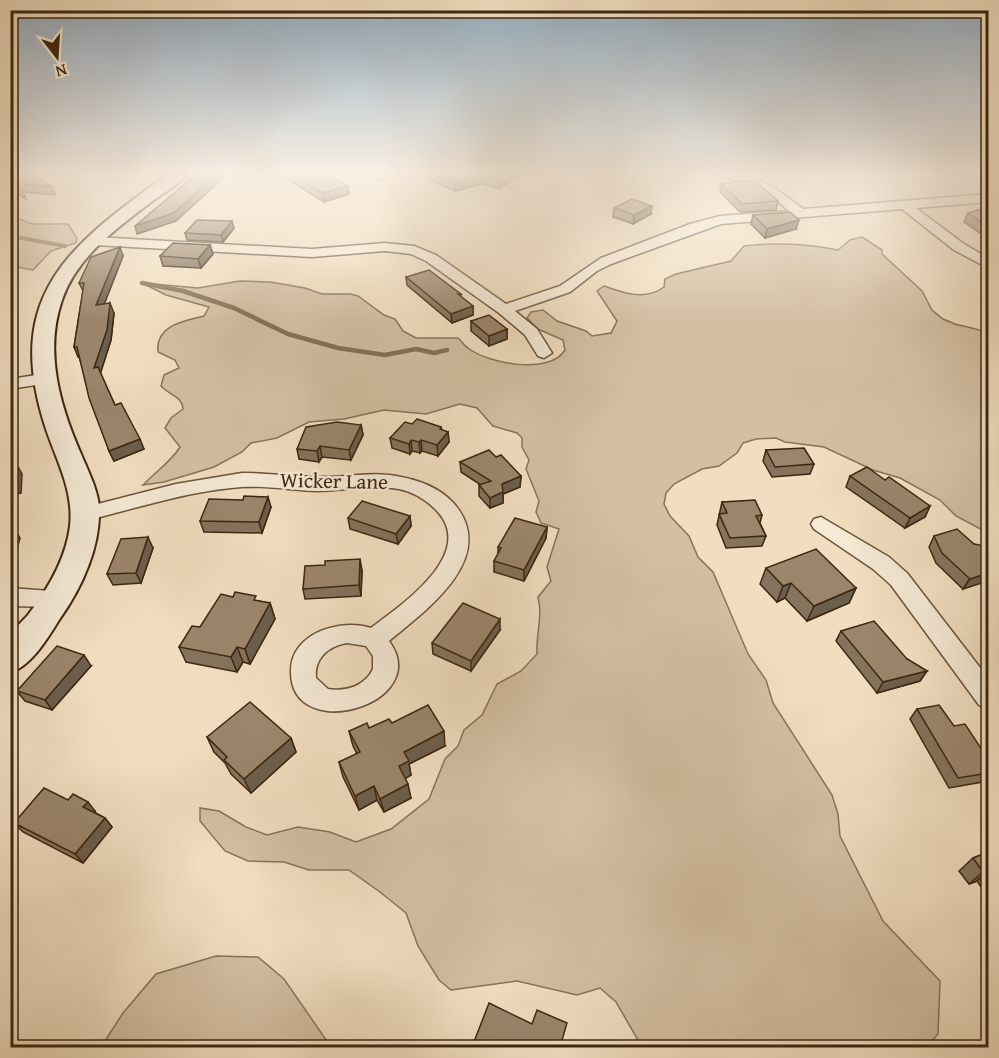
<svg xmlns="http://www.w3.org/2000/svg" width="999" height="1058" viewBox="0 0 999 1058" font-family="'Gentium Book Plus',serif">
  <rect width="100%" height="100%" fill="#f1dec0"/>
  <filter id="stains"><feTurbulence type="fractalNoise" baseFrequency=".00333" numOctaves="4"/><feColorMatrix values="0 0 0 0 .2 0 0 0 0 .09 0 0 0 0 .02 0 0 0 .5 -.17"/></filter>
  <radialGradient id="worn" r=".72"><stop offset=".6" stop-color="#630" stop-opacity="0"/><stop offset="1" stop-color="#630" stop-opacity=".3"/></radialGradient>
  <g fill="#d3bfa2" stroke="#887359" stroke-width="1.5">
    <path d="M17,218L32,224H68L77,238L76,243L51,251L33,270L11,266V219Z"/>
    <path d="M862,237L882,250V254L922,291L932,310L943,319L955,324L988,332V533L956,516L940,500L900,478L873,470L824,447L785,442L776,438L756,439L743,443L737,453L719,466L702,469L674,484L666,493L664,504L670,516L689,536L698,557L713,572L748,654L766,680L773,703L832,795L838,814L840,836L883,921L940,981L938,1034L927,1047H642L616,1002L600,988L577,995L517,981L451,990L439,980L418,946L406,913L380,892L349,870H309L284,862L248,861L225,851L200,821V808L219,811L246,827L267,835L298,827L330,832L356,842L391,829L429,799L445,759L458,746L464,730L482,715L497,684L521,671L537,654C536,631 543,618 538,597L551,581L547,567L559,529L541,523L536,512L539,501L526,469L529,460L522,447V438L517,433L493,426L477,408L460,404L426,414L384,410L344,419L309,422L277,438L251,443L242,452L214,467L164,482L143,485C155,472 171,462 180,447L165,428L171,418L183,409C182,396 169,395 161,386L164,375L179,368L175,360L158,352C155,325 185,321 204,316L209,307L166,295L142,283L198,288L240,281L270,282L305,288L322,294H350L358,296L384,315L395,319L403,331L416,338H458C462,341 464,346 468,348C488,364 550,375 565,350L563,340L538,329L527,318L531,312L543,310L557,321L586,331L592,336L611,333L617,321L597,291L604,286C623,293 646,301 664,287L665,279L676,274L731,261L744,246C772,242 810,244 838,250L850,240Z"/>
    <path d="M216,956L258,957L284,979L331,1047H101L123,1013L156,974Z"/>
  </g>
  <g fill="none" stroke-linecap="round" stroke-linejoin="round">
    <path stroke="#857056" stroke-width="4" d="M10,236L65,246"/>
    <path stroke="#857056" stroke-width="4.5" d="M142,283L183,291L234,308L288,334L338,348L385,355L416,349L434,353L447,350"/>
    <defs>
      <g id="street">
        <path d="M384,172H406L379,180L373,177Z"/>
        <path d="M711,172C751,172 773,185 803,209L988,194V202L916,208L964,244L988,258V268L954,250L902,209L721,224L611,264L597,271L570,292L515,311L537,329L552,353L544,358L538,356L525,335L499,313L426,261L411,254L385,251L312,257L95,245L88,241L95,237L312,249L385,243L414,246L436,255L506,304L560,286L601,258L690,224L720,216L789,211L767,192Z"/>
        <path d="M43,374L49,375L51,379L49,383L10,389V379Z"/>
        <path d="M242,473C269,473 296,477 324,477C350,477 375,471 401,477C423,481 446,491 459,510C494,562 424,612 389,641C435,704 291,746 291,672C290,633 341,618 371,628C400,606 476,555 438,512C428,501 414,492 399,489C372,484 345,491 317,491C289,490 260,484 231,488C182,493 133,509 85,521L78,519L75,514L78,509L176,484ZM347,643L366,646L373,656V669C365,686 346,692 328,689L316,678C314,659 328,646 347,643Z"/>
        <path d="M821,517L889,557L907,573L988,678V708L979,705L891,585L873,569L814,529L811,524L814,519Z"/>
        <path d="M10,588L64,592L67,598L64,604L56,607L10,606Z"/>
      </g>
      <path id="secondary" d="M171,172H189C180,184 165,192 154,200C118,227 77,256 62,300C44,352 60,406 81,454C88,471 97,488 99,506C101,546 82,588 59,620C47,639 32,665 10,673C10,663 7,645 10,636C13,629 23,621 28,615C48,589 66,559 70,526C74,490 56,460 45,426C2,292 73,243 171,172Z"/>
    </defs>
    <use href="#street" stroke="#6b553c" stroke-width="3"/>
    <use href="#secondary" stroke="#3e2710" stroke-width="4"/>
    <use href="#street" fill="#f6ead6" fill-rule="evenodd"/>
    <use href="#secondary" fill="#f6ead6" fill-rule="evenodd"/>
  </g>
  <g fill="#85735d" stroke="#3e2710" stroke-width="1.5">
    <path d="M10,172L52,187L55,195L23,192L26,199L10,190Z"/>
    <path d="M276,172H340L333,177L349,194L324,202Z"/>
    <path d="M429,172H523L499,189L482,184L455,191L430,180Z"/>
    <path d="M721,184L778,201L776,210L740,212L720,192Z"/>
    <path d="M988,207V237H986L964,222L968,213Z"/>
    <path d="M614,208L651,214L633,224L613,217Z"/>
    <path d="M753,215L796,229L765,238L751,224Z"/>
    <path d="M234,228L223,242L187,240L185,233Z"/>
    <path d="M210,245L213,254L201,268L163,266L160,256Z"/>
    <path d="M123,256L104,304L114,313L111,340L100,373L115,405L144,449L114,461L109,451L79,357H78L74,347L83,291L79,283Z"/>
    <path d="M406,277L461,294V297L473,306V315L452,323L407,285Z"/>
    <path d="M471,321L507,329V339L489,346L471,331Z"/>
    <path d="M412,424L441,427L442,430L448,432L449,442L438,456L422,451L420,453L412,451L410,454L392,448L390,438Z"/>
    <path d="M361,425L363,435L351,460L322,457L319,462L299,459L297,449Z"/>
    <path d="M766,450L814,464L810,474L772,477L763,461Z"/>
    <path d="M496,457L521,476L520,487L503,494V503L490,508L479,496V485H481L461,472L460,462Z"/>
    <path d="M850,476L930,506L925,517L905,528L846,487Z"/>
    <path d="M722,502L762,515L760,523L766,536L762,546L726,548L717,525Z"/>
    <path d="M271,507L262,533L204,532L200,521Z"/>
    <path d="M410,516L411,526L398,544L350,529L348,518Z"/>
    <path d="M547,527L546,538L524,581L494,572V561L498,554V547Z"/>
    <path d="M934,536L974,544L988,551L963,589L936,563L929,547Z"/>
    <path d="M153,548L141,583L113,585L107,574Z"/>
    <path d="M766,568L856,588L849,603L807,621L785,598L777,602L760,584Z"/>
    <path d="M362,570L361,596L305,599L303,589Z"/>
    <path d="M258,601L270,603L275,619L250,664L243,662L237,672L186,662L179,647L200,627Z"/>
    <path d="M500,630L471,671L433,654L432,643Z"/>
    <path d="M841,631L907,659L927,671L920,681L877,693L836,641Z"/>
    <path d="M91,666L52,710L25,701L17,691Z"/>
    <path d="M917,709L954,726L988,759V781L949,788L910,719Z"/>
    <path d="M369,728L445,746L409,764L411,775L405,778L411,798L384,812L377,800L359,810L343,777L339,762L357,754L353,746L349,731Z"/>
    <path d="M207,737L291,738L296,752L251,793L231,774L225,763L214,752Z"/>
    <path d="M68,800L95,811L94,812L105,818L112,827L83,863L23,832L14,823Z"/>
    <path d="M988,852V897L977,881L969,884L959,871L973,858Z"/>
  </g>
  <g fill="#6c5e4c" stroke="#3e2710" stroke-width="1.5">
    <path d="M219,172H228L229,173L176,221L137,234L135,226Z"/>
    <path d="M327,172H340L327,181L326,173Z"/>
    <path d="M511,172H523L499,189V180Z"/>
    <path d="M482,175V184L455,191V183Z"/>
    <path d="M348,186L349,194L324,202L323,193Z"/>
    <path d="M652,206L651,214L633,224L634,215Z"/>
    <path d="M799,220L796,229L765,238L767,229Z"/>
    <path d="M232,221L234,228L223,242L221,235Z"/>
    <path d="M210,245L213,254L201,268L198,259Z"/>
    <path d="M120,247L123,256L100,315L96,305Z"/>
    <path d="M110,303L114,313L111,340L99,378L94,368Z"/>
    <path d="M473,306V315L452,323L451,314Z"/>
    <path d="M507,329V339L489,346V336Z"/>
    <path d="M361,425L363,435L351,460L349,450Z"/>
    <path d="M448,432L449,442L438,456L437,445Z"/>
    <path d="M10,434L15,442V476L10,469Z"/>
    <path d="M140,439L144,449L114,461L109,451Z"/>
    <path d="M411,440L412,451L410,454L409,444Z"/>
    <path d="M421,440L422,451L420,453L419,442Z"/>
    <path d="M320,446L322,457L319,462L317,451Z"/>
    <path d="M17,465L22,474L21,493L10,495V484Z"/>
    <path d="M521,476L520,487L503,494V503L490,508V498L502,484Z"/>
    <path d="M268,497L271,507L262,533L259,522Z"/>
    <path d="M930,506L925,517L905,528L910,518Z"/>
    <path d="M410,516L411,526L398,544L396,534Z"/>
    <path d="M13,527L20,538L14,559H10V536Z"/>
    <path d="M547,527L546,538L524,581V570Z"/>
    <path d="M148,537L153,548L141,583L136,573Z"/>
    <path d="M360,559L362,570L361,596L359,585Z"/>
    <path d="M988,573V581L963,589L970,579Z"/>
    <path d="M791,583L785,598L777,602L783,586Z"/>
    <path d="M856,588L849,603L807,621L814,606Z"/>
    <path d="M270,603L275,619L250,664L245,649Z"/>
    <path d="M500,619V630L471,671V661Z"/>
    <path d="M237,647L243,662L237,672L231,657Z"/>
    <path d="M84,655L91,666L52,710L45,700Z"/>
    <path d="M927,671L920,681L877,693L883,682Z"/>
    <path d="M444,731L445,746L409,764L411,775L401,781L399,766L404,752Z"/>
    <path d="M291,738L296,752L251,793L244,779Z"/>
    <path d="M408,784L411,798L384,812L380,799Z"/>
    <path d="M374,786L377,800L359,810L355,796Z"/>
    <path d="M88,802L95,811L90,816L83,807Z"/>
    <path d="M105,818L112,827L83,863L75,854Z"/>
    <path d="M988,870V871L977,881L969,884L983,872Z"/>
  </g>
  <g fill="#9b866c" stroke="#3e2710" stroke-width="1.5">
    <path d="M10,172H27L52,187L18,184L23,191L10,183Z"/>
    <path d="M199,172H219L174,213L135,226Z"/>
    <path d="M288,172H327L326,173L348,186L323,193Z"/>
    <path d="M430,172H511L499,180L482,175L455,183Z"/>
    <path d="M754,180L778,201L742,204L721,184Z"/>
    <path d="M632,199L652,206L634,215L614,208Z"/>
    <path d="M988,207V227L968,213Z"/>
    <path d="M790,212L799,220L767,229L753,215Z"/>
    <path d="M197,220L232,221L221,235L185,233Z"/>
    <path d="M173,243L210,245L198,259L160,256Z"/>
    <path d="M120,247L96,305L110,303L107,330L94,368L98,367L115,405L121,403L140,439L109,451L89,398L77,347H74L84,283H79L91,257Z"/>
    <path d="M429,270L461,294H458L473,306L451,314L406,277Z"/>
    <path d="M489,315L507,329L489,336L471,321Z"/>
    <path d="M417,419L441,427L440,429L448,432L437,445L421,440L419,442L411,440L409,444L390,438L405,422L412,424Z"/>
    <path d="M337,422L361,425L349,450L320,446L317,451L297,449L306,427Z"/>
    <path d="M804,448L814,464L775,467L766,450Z"/>
    <path d="M489,450L496,457L501,455L521,476L502,484L503,492L490,498L479,485L491,481L460,462Z"/>
    <path d="M17,465L16,483L10,484V466Z"/>
    <path d="M867,467L885,480L889,477L930,506L910,518L850,476Z"/>
    <path d="M244,496L268,497L259,522L200,521L209,499L243,500Z"/>
    <path d="M755,500L762,515L756,516L766,536L730,538L719,514L727,513L722,502Z"/>
    <path d="M362,501L410,516L396,534L348,518Z"/>
    <path d="M515,518L547,527L524,570L494,561L501,548L498,547Z"/>
    <path d="M10,527H13L10,536Z"/>
    <path d="M957,529L974,544L984,546L988,551V573L970,579L942,553L934,536Z"/>
    <path d="M148,537L136,573L107,574L121,539Z"/>
    <path d="M816,549L856,588L814,606L791,583L783,586L766,568Z"/>
    <path d="M360,559L359,585L303,589L305,566L325,565V561Z"/>
    <path d="M235,592L256,596L254,600L270,603L245,649L237,647L231,657L179,647L192,626L200,627L221,594L233,597Z"/>
    <path d="M463,603L500,619L471,661L432,643Z"/>
    <path d="M874,621L907,659L927,671L883,682L841,631Z"/>
    <path d="M57,646L84,655L45,700L17,691Z"/>
    <path d="M250,702L291,738L244,779L224,760L227,757L207,737Z"/>
    <path d="M428,705L444,731L404,752L409,761L399,766L408,784L380,799L374,786L355,796L339,762L360,752L349,731L367,723L369,728L389,719L392,723Z"/>
    <path d="M939,705L954,726L965,724L988,759V773L958,778L917,709Z"/>
    <path d="M44,788L68,800L73,794L88,802L83,807L105,818L75,854L14,823Z"/>
    <path d="M988,852V870L983,872L973,858Z"/>
    <path d="M489,1003L532,1024L537,1010L567,1023L560,1047H472Z"/>
  </g>
  <linearGradient id="sky" x2="0" y2="1"><stop stop-color="#93acc0"/><stop offset="0.54" stop-color="#f9f0e3"/><stop offset="1" stop-color="#f9f0e3" stop-opacity="0"/></linearGradient>
  <rect width="999" height="321" fill="url(#sky)"/>
  <g text-anchor="middle" stroke-width="5" stroke-linejoin="round" paint-order="stroke">
    <g font-size="21" fill="#3e2710" stroke="#f6ead6">
      <text transform="translate(334 481) rotate(1)" y="7">Wicker Lane</text>
    </g>
  </g>
  <rect width="999" height="1058" fill="none" stroke="#f1dec0" stroke-width="36"/>
  <rect x="12" y="12" width="975" height="1034" fill="none" stroke="#3e2710" stroke-width="3"/>
  <rect x="18" y="18" width="963" height="1022" fill="none" stroke="#3e2710" stroke-width="1.5"/>
  <g transform="translate(57 57) rotate(163)" stroke="#f6ead6" stroke-width="4.5" paint-order="stroke">
  <path d="M0-4.5L10 22L0 15L-10 22Z" fill="#3e2710"/>
  <text y="-9" font-size="16" font-weight="bold" text-anchor="middle" fill="#3e2710">N</text>
  </g>
  <rect width="100%" height="100%" filter="url(#stains)"/>
  <rect width="100%" height="100%" fill="url(#worn)"/>
</svg>
